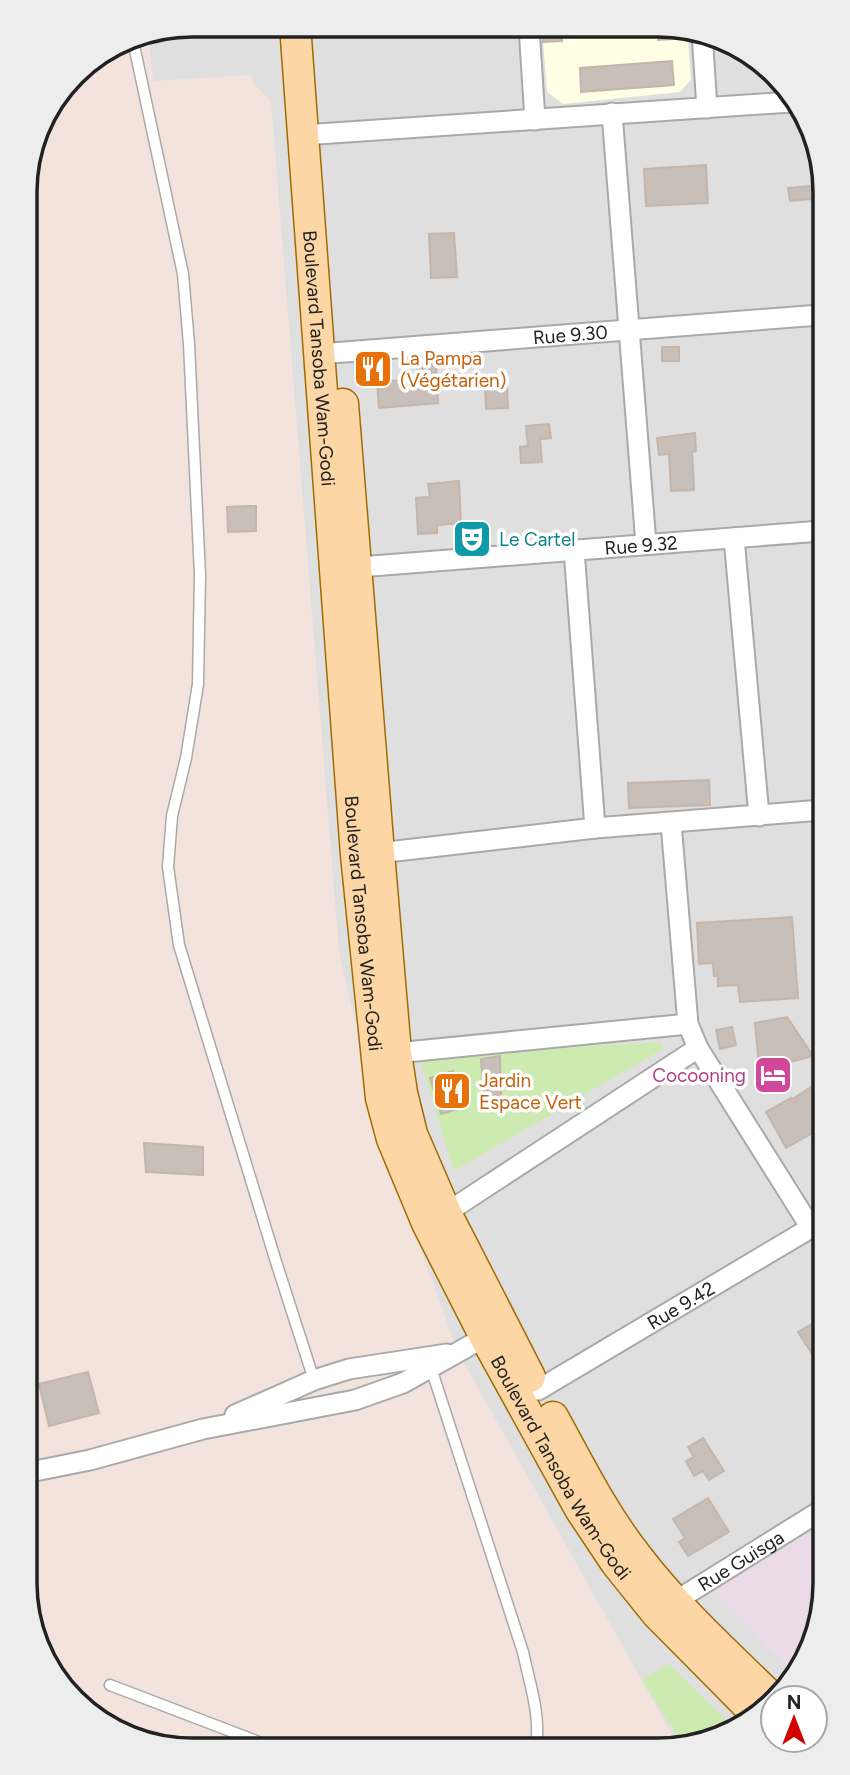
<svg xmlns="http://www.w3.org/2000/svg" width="850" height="1775" viewBox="0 0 850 1775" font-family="Figtree,sans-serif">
  <rect width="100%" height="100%" fill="#f2efe9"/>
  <path fill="#e0dfdf" d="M192,25L690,28L769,66L820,148L825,1594L813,1647L784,1693L702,1745L160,1747L81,1709L30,1627L26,171L42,118L81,66L128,37Z"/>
  <path fill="#ebdbe8" d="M825,1524V1594L813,1647L795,1676L714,1591Z"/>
  <path fill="#ffffe5" d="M542,27L687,28L691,80L680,92L563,104L547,92Z"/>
  <path fill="#f3e3dd" d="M148,33L153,81L250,75L255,85L271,101L339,952L386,1154L458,1352L678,1745L160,1747L81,1709L30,1627L26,171L42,118L81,66L128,37Z"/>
  <g fill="#cdebb0">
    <path d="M662,1042L663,1049L454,1171L419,1056Z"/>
    <path d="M668,1664L732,1725L702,1745H683L642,1680Z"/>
  </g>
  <g fill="#c7bfb8" stroke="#c4b6ab" stroke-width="2">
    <path d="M542,27H561L562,41L543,42Z"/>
    <path d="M657,27L690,28V38L658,40Z"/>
    <path d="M672,61L674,85L581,92L580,68Z"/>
    <path d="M706,165L708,203L646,206L644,169Z"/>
    <path d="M811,186L812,199L790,201L788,188Z"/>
    <path d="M454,233L457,277L431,278L429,234Z"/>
    <rect x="662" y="347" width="17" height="14"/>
    <path d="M376,363L383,369H391V381L417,379V365L436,364L438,403L379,408L377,382L367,373Z"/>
    <path d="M507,386L508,408L486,409L485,387Z"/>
    <path d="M549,424L551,438L540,439L542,462L521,463L520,447L528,446L526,426Z"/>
    <path d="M695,433L696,451L692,452L694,490L671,491L669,454L659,455L657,438Z"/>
    <path d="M459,481L461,523L437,525V533L418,534L416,498L430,497L428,484Z"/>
    <path d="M247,506H256V531L228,532L227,507Z"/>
    <path d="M709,780L710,805L629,808L628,783Z"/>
    <path d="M792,917L798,998L740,1002L738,985L718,986V976H714L713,963L699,964L697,923Z"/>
    <path d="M787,1017L813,1056L782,1064L787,1083L763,1089L760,1076L755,1023Z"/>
    <path d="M732,1027L736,1045L720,1049L716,1030Z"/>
    <path d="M500,1056L501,1095L484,1096L481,1059Z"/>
    <path d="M453,1071L464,1107L441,1114L430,1078Z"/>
    <path d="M823,1079V1127L786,1148L766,1112L791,1098V1100Z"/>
    <path d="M144,1143L203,1147V1175L146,1172Z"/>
    <path d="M815,1322L824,1336V1355L816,1360L798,1332Z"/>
    <path d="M88,1372L99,1413L49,1426L39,1384Z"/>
    <path d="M703,1438L724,1471L709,1480L703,1471L694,1476L686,1461L694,1457L688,1447Z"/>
    <path d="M708,1498L729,1532L688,1556L679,1542L685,1538L673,1519Z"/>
  </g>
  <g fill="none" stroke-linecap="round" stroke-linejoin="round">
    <defs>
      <g id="service">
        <path d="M132,36L183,274L189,344L200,575L198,684L186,758L172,816L168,867L179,945L277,1265L314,1380"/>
        <path d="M430,1365L523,1652C529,1681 541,1716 536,1745"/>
        <path d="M110,1685L272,1747"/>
      </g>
      <g id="minor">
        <path d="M529,27L535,120"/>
        <path d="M702,33L707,108"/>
        <path d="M612,113L646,544"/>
        <path d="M303,135L791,102"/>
        <path id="s1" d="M319,354L820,315"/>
        <path d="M734,538L759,816"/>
        <path d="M574,550L595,828"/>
        <path id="s2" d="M346,568L821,531"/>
        <path d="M671,823L688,1024L698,1048L811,1228"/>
        <path d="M379,853L595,828L822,810"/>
        <path d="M396,1053L688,1024"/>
        <path d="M446,1213L698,1048"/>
        <path id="s3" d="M538,1390L824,1220"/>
        <path d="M235,1415L314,1380L349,1369L447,1354"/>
        <path d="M30,1472L90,1460L203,1429L355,1400L403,1383L485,1337"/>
        <path id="s4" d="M666,1607L825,1508"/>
      </g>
      <g id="primary">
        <path id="s5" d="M295,25L356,855L381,1098L392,1139L427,1223L485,1337L580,1509L616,1563L657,1614L754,1712"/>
        <path d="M343,404L379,853L396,1053L402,1093L412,1134L446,1213L530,1377"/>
        <path d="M553,1417C579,1464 603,1513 636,1555C676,1608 726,1653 773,1699"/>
      </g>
    </defs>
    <use href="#service" stroke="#a9a9a9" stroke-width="13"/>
    <use href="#minor" stroke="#a9a9a9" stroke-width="23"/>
    <use href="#primary" stroke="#a06b00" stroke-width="33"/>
    <use href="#service" stroke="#fff" stroke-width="10"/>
    <use href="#minor" stroke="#fff" stroke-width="19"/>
    <use href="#primary" stroke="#fcd6a4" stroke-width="30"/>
  </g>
  <defs>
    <symbol id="restaurant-square" viewBox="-11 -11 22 22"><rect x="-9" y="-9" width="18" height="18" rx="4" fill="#e8710a" stroke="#fff"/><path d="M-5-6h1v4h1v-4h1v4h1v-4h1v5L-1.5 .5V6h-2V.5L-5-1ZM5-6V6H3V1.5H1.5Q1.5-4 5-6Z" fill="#fff"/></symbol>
    <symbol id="theatre-square" viewBox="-11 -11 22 22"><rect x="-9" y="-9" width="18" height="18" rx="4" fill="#0f9aa8" stroke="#fff"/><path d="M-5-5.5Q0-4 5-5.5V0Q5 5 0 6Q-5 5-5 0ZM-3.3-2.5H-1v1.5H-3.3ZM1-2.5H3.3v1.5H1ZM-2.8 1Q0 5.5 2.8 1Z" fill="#fff"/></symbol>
    <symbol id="hotel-square" viewBox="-11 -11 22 22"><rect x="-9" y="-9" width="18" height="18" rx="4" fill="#d1479c" stroke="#fff"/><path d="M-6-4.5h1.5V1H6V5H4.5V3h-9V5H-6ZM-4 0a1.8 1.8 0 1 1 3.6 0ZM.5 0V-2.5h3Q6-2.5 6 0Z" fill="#fff"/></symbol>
  </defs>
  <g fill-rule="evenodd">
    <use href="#restaurant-square" x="351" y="347" width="44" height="44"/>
    <use href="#theatre-square" x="450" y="517" width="44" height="44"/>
    <use href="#hotel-square" x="751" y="1053" width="44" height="44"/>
    <use href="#restaurant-square" x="430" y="1069" width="44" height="44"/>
  </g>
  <g text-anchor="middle" stroke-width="7" stroke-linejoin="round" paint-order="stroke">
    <g font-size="19" fill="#222" stroke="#fff">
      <text dy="7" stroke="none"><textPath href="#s1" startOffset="252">Rue 9.30</textPath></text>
      <text dy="7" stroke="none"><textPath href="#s5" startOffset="334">Boulevard Tansoba Wam-Godi</textPath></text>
      <text dy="7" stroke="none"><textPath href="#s2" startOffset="296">Rue 9.32</textPath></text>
      <text dy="7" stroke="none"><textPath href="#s5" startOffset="901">Boulevard Tansoba Wam-Godi</textPath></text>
      <text dy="7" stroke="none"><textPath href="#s3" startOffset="166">Rue 9.42</textPath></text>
      <text dy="7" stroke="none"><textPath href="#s5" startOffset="1489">Boulevard Tansoba Wam-Godi</textPath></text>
      <text dy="7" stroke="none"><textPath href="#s4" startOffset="88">Rue Guisga</textPath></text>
    </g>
    <g font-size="19" fill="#c56008" stroke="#fff" text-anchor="start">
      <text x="400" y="365">La Pampa<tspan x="400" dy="22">(Végétarien)</tspan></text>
      <text x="479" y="1087">Jardin<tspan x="479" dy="22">Espace Vert</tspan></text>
    </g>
    <g font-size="19" fill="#0d838f" stroke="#fff" text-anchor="start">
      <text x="499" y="546">Le Cartel</text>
    </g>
    <g font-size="19" fill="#b23c85" stroke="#fff" text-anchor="end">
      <text x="746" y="1082">Cocooning</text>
    </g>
  </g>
  <path d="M0 0H850V1775H0ZM192 37H658A155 155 0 0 1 813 192V1583A155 155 0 0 1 658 1738H192A155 155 0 0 1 37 1583V192A155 155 0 0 1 192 37Z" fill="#ededed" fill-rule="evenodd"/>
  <path fill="none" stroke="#222" stroke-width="3.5" d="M192 37H658A155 155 0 0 1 813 192V1583A155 155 0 0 1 658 1738H192A155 155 0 0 1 37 1583V192A155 155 0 0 1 192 37Z"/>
  <g transform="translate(794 1719)"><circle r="33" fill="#ffffff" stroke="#a7a7a7" stroke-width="2"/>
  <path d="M0-5L12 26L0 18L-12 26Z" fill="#d40000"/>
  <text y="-10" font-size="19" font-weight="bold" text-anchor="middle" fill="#222222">N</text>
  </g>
</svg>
